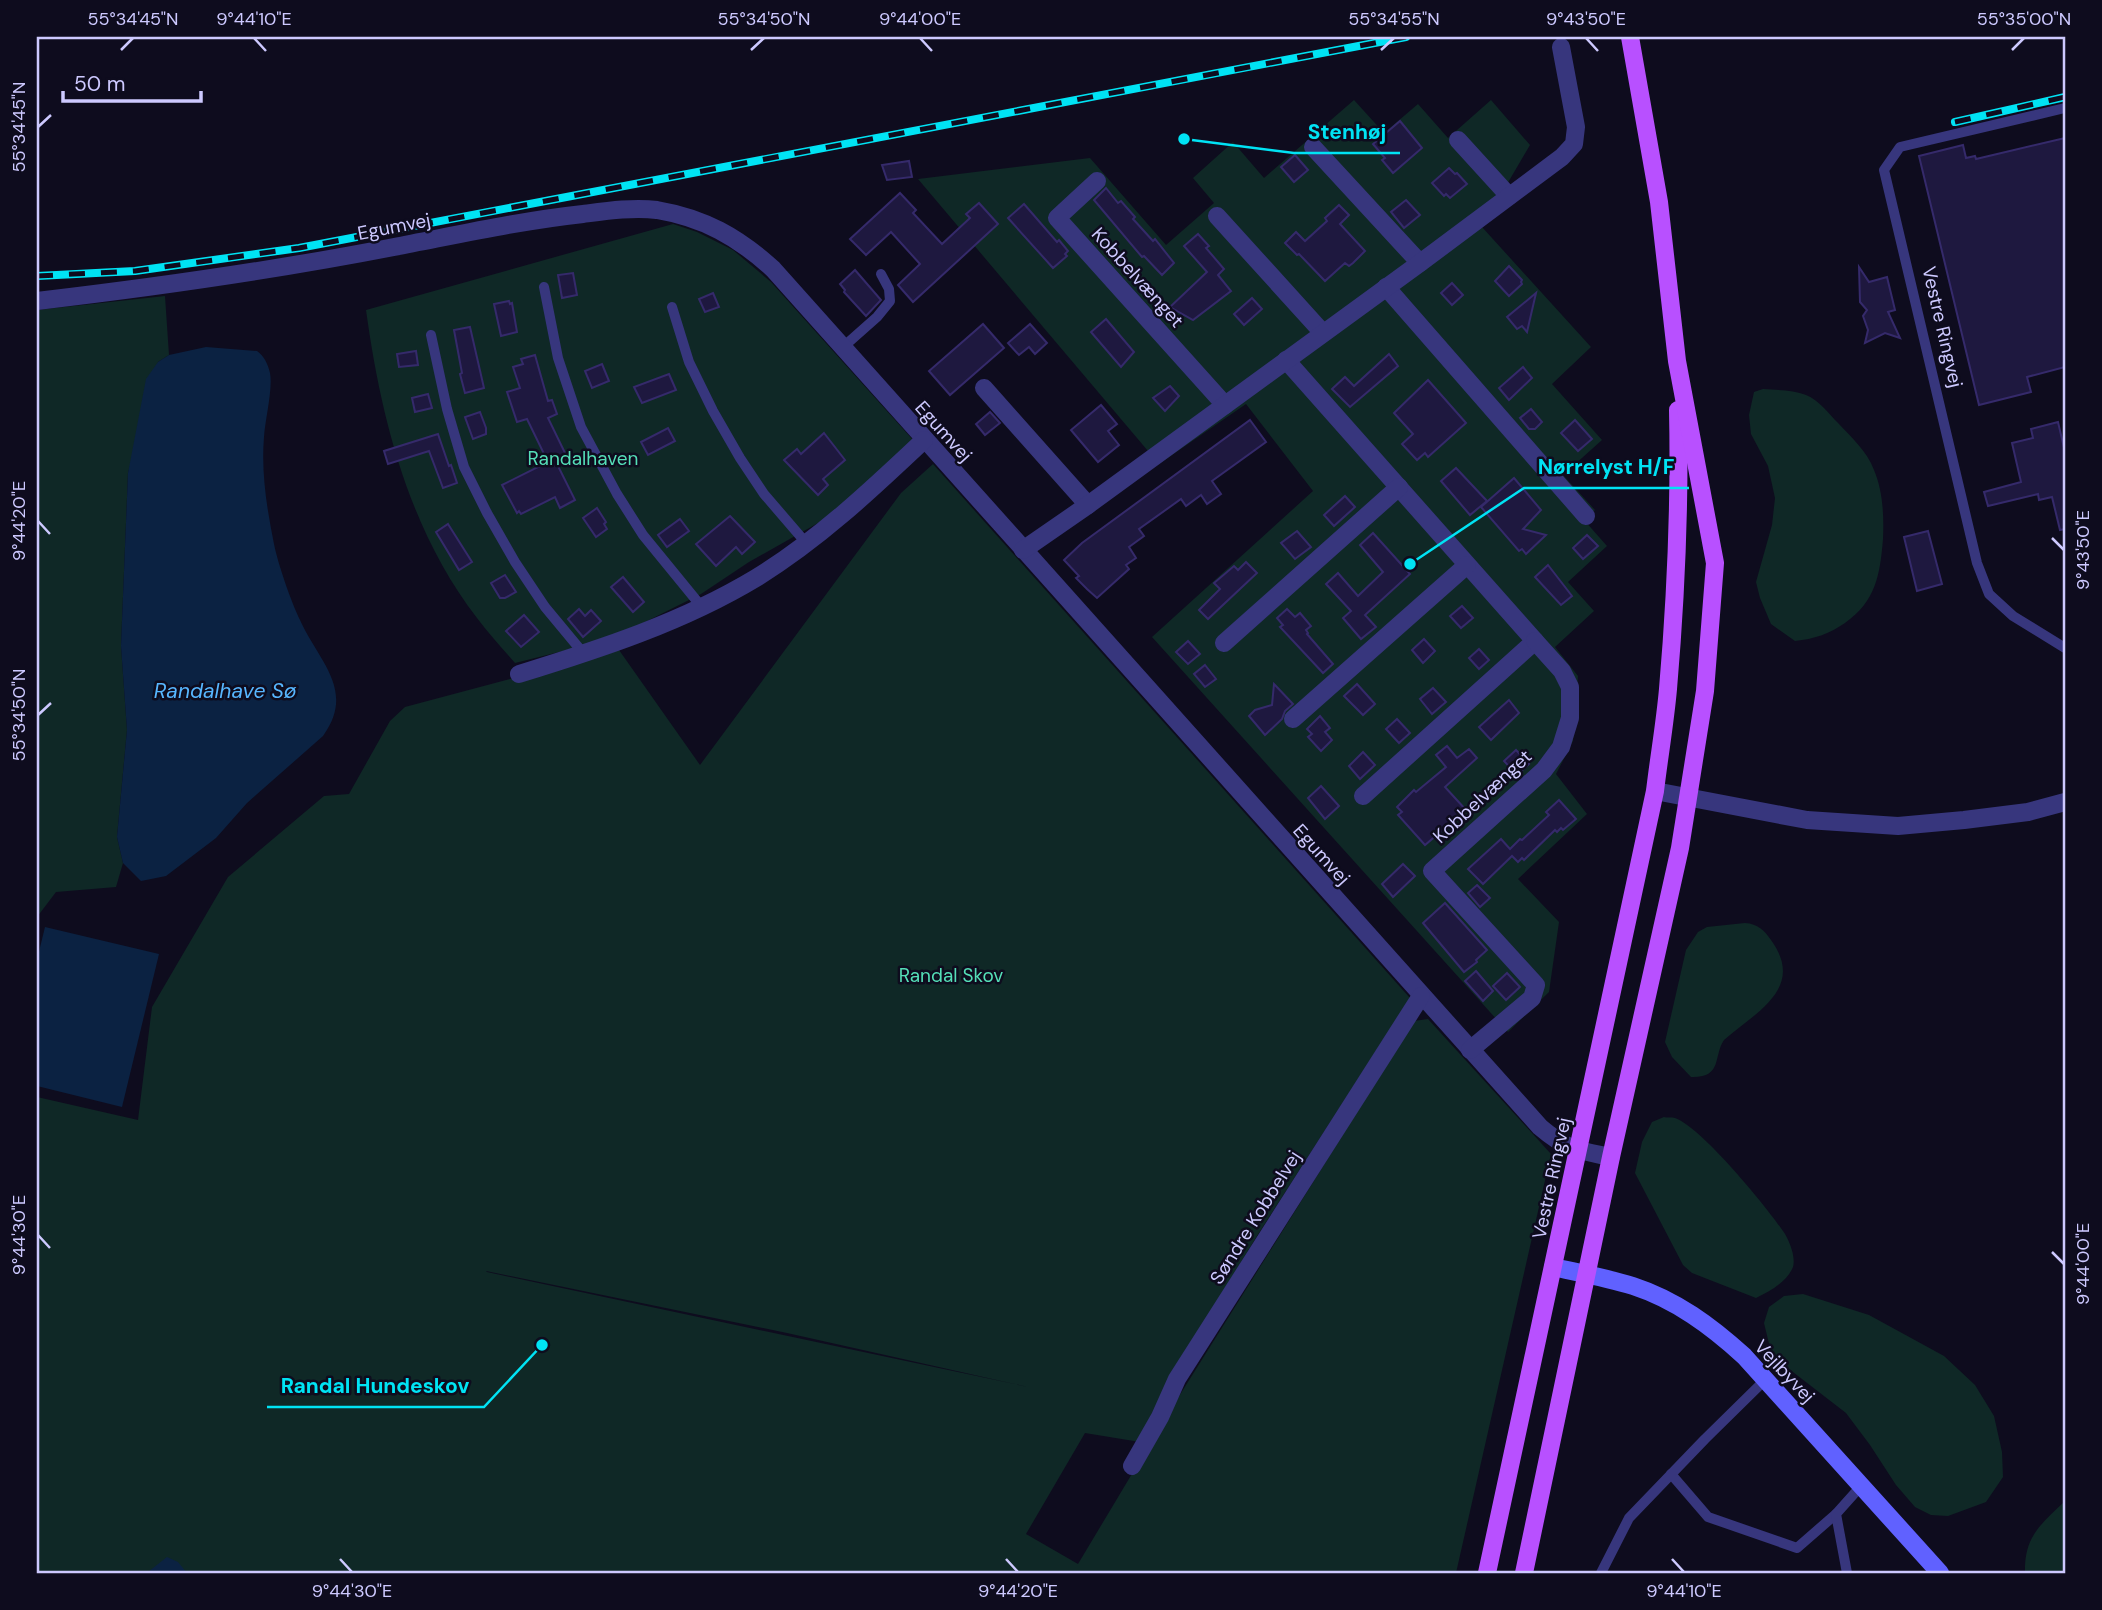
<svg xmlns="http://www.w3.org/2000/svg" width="2102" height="1610" viewBox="0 0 2102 1610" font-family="'DM Sans',sans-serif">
  <rect width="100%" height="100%" fill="#0e0c1e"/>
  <g fill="#0f2826" fill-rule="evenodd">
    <path d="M1354,100L1384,133L1418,104L1448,138L1491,100L1530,145L1482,227L1591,347L1552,384L1602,440L1563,475L1595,510L1584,520L1607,546L1568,582L1594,611L1555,647L1578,676L1573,741L1556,774L1587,814L1518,879L1559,922L1549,992L1508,1032L1152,637L1313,491L1246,404L1159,464L918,179L1090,158L1166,245L1214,203L1193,178L1233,142L1264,178Z"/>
    <path d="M673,224L697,232L733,250L771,282L913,440L848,506L749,562L701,594L641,624L583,646L515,663C502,648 489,634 477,618C409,530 381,419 366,310Z"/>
    <path d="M165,296L169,355L158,362L128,473L121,646L127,730L117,837L123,863L116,887L56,892L37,917V310Z"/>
    <path d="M1763,389C1777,390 1794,390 1806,395C1819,400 1829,414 1838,423C1851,437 1867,451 1874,470C1883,491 1884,516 1883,539C1880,575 1876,601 1845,623C1829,634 1814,639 1795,641L1771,624L1760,598L1756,582L1772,525L1775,498L1768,466L1751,434L1749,415L1754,392Z"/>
    <path d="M933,464L1410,998L1257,1236L1180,1361L1140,1442L1085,1433L1026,1534L1078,1564L1166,1417L1414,1021L1428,1019L1551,1154L1456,1573H37V1097L138,1120L152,1007L228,877L324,796L349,794L390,721L405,707L619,650L700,765L901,493ZM486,1271L787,1333L1028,1387L487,1272Z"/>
    <path d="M1745,923C1758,924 1764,930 1771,940C1806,988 1756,1012 1724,1040C1713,1056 1723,1078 1691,1077L1672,1057L1665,1042L1686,950L1698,932L1707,927Z"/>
    <path d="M1664,1117C1666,1118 1672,1117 1675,1118C1701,1127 1766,1206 1783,1231C1789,1239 1796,1257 1793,1267C1787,1282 1769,1292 1756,1298L1692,1273L1683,1265L1635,1173L1642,1142L1652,1122Z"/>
    <path d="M1803,1294L1869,1315L1944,1356L1975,1385L1994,1416L2002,1452L2003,1477L1986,1502L1948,1516L1931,1515L1915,1507L1896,1485L1870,1445L1846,1413L1772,1356L1764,1323L1769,1307L1784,1296Z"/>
    <path d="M2065,1501V1573H2025C2024,1537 2040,1525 2065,1501Z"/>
  </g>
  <g fill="#0b2242">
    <path d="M206,347L257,351C264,356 268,364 270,373C273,389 265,420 264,437C261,473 267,509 274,544C278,564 291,601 300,620C319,662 356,690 323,736L247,803L216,838L166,876L141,881L123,863L117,837L127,730L121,646L128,473L146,379L158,362L169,355Z"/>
    <path d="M45,927L159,954L122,1107L37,1086V960Z"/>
    <path d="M167,1557L178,1562L187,1573H130L148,1572Z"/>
  </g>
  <g fill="#1e183f" stroke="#352a6b" stroke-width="2">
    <path d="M1400,121L1422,148L1393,173L1382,160L1385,158L1373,144Z"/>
    <path d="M2065,138V367L2027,377L2031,392L1979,405L1919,156L1963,145L1966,158L1975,156L1976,159Z"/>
    <path d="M1295,155L1308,170L1294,182L1281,167Z"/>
    <path d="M909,161L912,177L887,180L882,165Z"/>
    <path d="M1449,168L1455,174L1457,173L1467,184L1450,198L1446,194L1444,196L1432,183Z"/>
    <path d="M1106,188L1118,203L1121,201L1135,217L1133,219L1153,241L1155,239L1174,263L1162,275L1144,256L1142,257L1094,200Z"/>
    <path d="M900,193L916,210L913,213L942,244L970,218L966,214L979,203L998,224L913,302L898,285L920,264L891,232L866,255L850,239Z"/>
    <path d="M1406,200L1420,215L1404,228L1391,212Z"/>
    <path d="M1024,204L1057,242L1059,240L1068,251L1065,254L1067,256L1053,268L1008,218Z"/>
    <path d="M1339,205L1349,215L1340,224L1365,251L1353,263L1349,266L1345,263L1325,281L1299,254L1297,255L1285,243L1296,232L1305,241L1327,221L1325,218Z"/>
    <path d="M1198,234L1209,246L1206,248L1224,269L1218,275L1231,291L1193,320L1170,307L1207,272L1184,246Z"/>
    <path d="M1509,266L1522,280L1521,282L1522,284L1509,296L1495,281Z"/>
    <path d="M1859,267L1869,282L1887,277L1895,310L1888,312L1900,338L1885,333L1865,343L1868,330L1863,316L1867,310L1860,302Z"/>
    <path d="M855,270L881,300L866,316L844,292L845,290L840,284Z"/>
    <path d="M573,273L577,295L562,298L558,275Z"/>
    <path d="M1452,283L1463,295L1452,305L1441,293Z"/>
    <path d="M713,293L719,307L705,312L699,299Z"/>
    <path d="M1536,293L1527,332L1522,326L1517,329L1507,317Z"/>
    <path d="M1252,298L1262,309L1244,325L1234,314Z"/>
    <path d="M509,301L510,304L512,303L517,332L501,336L494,304Z"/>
    <path d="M1106,319L1134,352L1121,367L1091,332Z"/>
    <path d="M983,324L1004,348L950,395L929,371Z"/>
    <path d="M1030,324L1047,343L1035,354L1029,347L1019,355L1008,343Z"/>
    <path d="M470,327L484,388L465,393L460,374L462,373L454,330Z"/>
    <path d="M416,351L418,365L399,367L397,354Z"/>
    <path d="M1389,354L1398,366L1350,407L1332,389L1345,377L1354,386Z"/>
    <path d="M535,355L548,401L552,400L557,414L548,418L567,457L556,462L575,500L560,508L555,497L521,514L519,511L517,513L502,485L548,462L527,419L517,422L507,392L520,388L513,367L523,364L521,359Z"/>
    <path d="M602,364L609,381L592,388L585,371Z"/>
    <path d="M1523,367L1532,378L1509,400L1499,388Z"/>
    <path d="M669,374L676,390L642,403L634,387Z"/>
    <path d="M1428,380L1466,423L1428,457L1425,453L1417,460L1402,444L1413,434L1394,413Z"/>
    <path d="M1170,386L1179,396L1165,411L1153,398Z"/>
    <path d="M428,394L432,408L415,412L412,398Z"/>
    <path d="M1101,405L1117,424L1108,431L1119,445L1098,462L1071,430Z"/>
    <path d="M1531,409L1542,422L1535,429H1529L1520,418Z"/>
    <path d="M480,412L486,428V434L473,439L465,417Z"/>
    <path d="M990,412L1000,423L985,435L976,424Z"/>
    <path d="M1250,420L1266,442L1212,481L1221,494L1207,504L1201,495L1186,506L1181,499L1139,529L1144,536L1129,547L1136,558L1126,565L1129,569L1097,598L1087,589L1076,578L1079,576L1064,560L1082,543Z"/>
    <path d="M1575,420L1592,439L1578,451L1561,433Z"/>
    <path d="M2058,422L2065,452V529L2060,530L2052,497L2039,500L2038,494L1988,506L1984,492L2021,482L2012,443L2033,438L2031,429Z"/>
    <path d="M668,428L675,441L648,455L641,442Z"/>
    <path d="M824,433L845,460L823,479L828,485L818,495L784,460L797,449L801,454Z"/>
    <path d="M438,434L449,466L451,465L457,483L443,488L429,451L388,464L384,451Z"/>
    <path d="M1456,468L1487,501L1470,515L1441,481Z"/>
    <path d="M1514,478L1541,510L1523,529L1546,535L1526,554L1522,549L1519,551L1481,507Z"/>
    <path d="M1345,496L1355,507L1334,526L1324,515Z"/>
    <path d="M597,508L606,522L604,524L607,529L596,537L583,518Z"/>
    <path d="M730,516L755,542L742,554L736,547L716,566L696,544Z"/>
    <path d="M680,519L689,531L667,547L658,535Z"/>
    <path d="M448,524L472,562L459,570L436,532Z"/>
    <path d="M1297,531L1311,547L1295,559L1281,543Z"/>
    <path d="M1928,531L1942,584L1917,591L1904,537Z"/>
    <path d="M1373,533L1410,574L1365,615L1376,627L1361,639L1343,618L1351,611L1326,584L1338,573L1358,596L1383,572L1360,545Z"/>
    <path d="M1587,535L1598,546L1583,559L1573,548Z"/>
    <path d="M1246,562L1257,573L1208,619L1199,610L1220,589L1214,583L1234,566L1238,570Z"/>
    <path d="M1548,565L1572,596L1561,605L1535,577Z"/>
    <path d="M505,575L516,592L505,598H500L491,583Z"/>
    <path d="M623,577L644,602L633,612L611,587Z"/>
    <path d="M1462,606L1473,618L1461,628L1450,616Z"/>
    <path d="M579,609L585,616L591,610L601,621L583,637L568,619Z"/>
    <path d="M1287,609L1295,617L1300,613L1311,626L1306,630L1308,633L1307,634L1333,664L1323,673L1280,627L1283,625L1277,618Z"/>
    <path d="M524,615L539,632L521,647L506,631Z"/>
    <path d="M1424,639L1435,651L1423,663L1412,650Z"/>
    <path d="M1188,641L1200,654L1188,664L1176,652Z"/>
    <path d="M1479,649L1489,660L1479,669L1469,658Z"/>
    <path d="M1205,665L1216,679L1205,687L1194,674Z"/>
    <path d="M1274,684L1293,704L1285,711L1282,719L1265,735L1249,716L1255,710L1272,705Z"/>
    <path d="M1357,684L1375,704L1363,715L1344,696Z"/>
    <path d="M1433,688L1446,702L1432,714L1420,699Z"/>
    <path d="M1509,700L1519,713L1491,740L1479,727Z"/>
    <path d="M1320,716L1330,728L1325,732L1332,740L1321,751L1308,737L1312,734L1307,729Z"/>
    <path d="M1397,719L1410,733L1399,743L1386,729Z"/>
    <path d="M1447,746L1457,758L1469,749L1477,758L1445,787L1466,810L1425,845L1398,815L1402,812L1397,807L1414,790L1416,792L1446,767L1436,755Z"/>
    <path d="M1516,750L1529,764L1517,775L1504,761Z"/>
    <path d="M1363,752L1375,765L1360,779L1349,766Z"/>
    <path d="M1321,786L1339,806L1325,819L1308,798Z"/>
    <path d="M1559,800L1576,819L1563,830L1561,828L1557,832L1555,830L1524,860L1522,858L1518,862L1512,856L1483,884L1468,869L1501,839L1510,849L1520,839L1522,840L1549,815L1546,812Z"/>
    <path d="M1403,864L1415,876L1393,897L1382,884Z"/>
    <path d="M1477,885L1490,898L1480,907L1468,893Z"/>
    <path d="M1445,903L1487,950L1476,960L1477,962L1464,972L1423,923Z"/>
    <path d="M1476,971L1493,991L1483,1001L1465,981Z"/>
    <path d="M1507,973L1520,987L1506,1000L1493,986Z"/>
  </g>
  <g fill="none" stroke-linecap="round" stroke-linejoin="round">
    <g stroke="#37367d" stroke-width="10">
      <path d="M2065,108L1900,147L1884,170L1977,563L1989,594L2013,616L2065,648"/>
      <path d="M544,287L558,358L581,427L617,494L643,535L701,606"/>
      <path d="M672,307L689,362L713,411L740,458L764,494L807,544"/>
      <path d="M431,335L447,409L464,467L487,513L515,562L545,607L584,654"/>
      <path d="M842,348L877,317L890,301L889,289L881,274"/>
      <path d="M1671,1474L1708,1517L1797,1548L1836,1514"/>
      <path d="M1601,1573L1629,1518L1705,1439L1765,1380"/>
      <path d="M1847,1573L1836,1514L1861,1486"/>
    </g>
    <g stroke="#37367d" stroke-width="18">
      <path d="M1458,140L1509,196"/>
      <path d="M1313,147L1420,263"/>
      <path d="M1097,181L1057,218L1225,405"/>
      <path d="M1217,216L1323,333"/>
      <path d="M1386,287L1586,516"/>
      <path d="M37,301C156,287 276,270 394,247C457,235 519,221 583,214C606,211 633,207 657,210C704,218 738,237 773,269L1540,1127C1567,1150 1577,1150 1611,1157"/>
      <path d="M1286,360L1535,641L1363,796"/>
      <path d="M984,388L1088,505"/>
      <path d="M1023,550L1088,505L1420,263L1562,157L1574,144L1576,127L1561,47"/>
      <path d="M1224,643L1399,487"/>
      <path d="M519,674C600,649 683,622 756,578C818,540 871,490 924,440"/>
      <path d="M1293,719L1467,565"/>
      <path d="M1655,791L1807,820L1898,826L1964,820L2028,812L2065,802"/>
      <path d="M1470,1050L1532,998L1536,985L1432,871L1544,770L1561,747L1570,718V687L1562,671L1535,641"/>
      <path d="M1132,1466L1160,1417L1177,1379L1421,996"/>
    </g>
    <path stroke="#6061ff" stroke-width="18" d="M1553,1267C1580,1273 1607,1278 1633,1286C1676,1300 1711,1326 1744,1356L1940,1573"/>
    <g stroke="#b850ff" stroke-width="18">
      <path d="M1487,1573L1655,791C1659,757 1665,723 1668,689C1676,596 1680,503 1678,410"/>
      <path d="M1524,1573L1611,1157L1680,848L1705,691L1715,563L1677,361L1659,202L1630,37"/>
    </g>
    <defs>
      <g id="rail">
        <path d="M1955,122L2065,97"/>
        <path d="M37,276L135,271L299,248L1406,37"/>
      </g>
    </defs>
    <use href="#rail" stroke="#00e3f4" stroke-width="8"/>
    <use href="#rail" stroke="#0e0c1e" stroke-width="5" stroke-dasharray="16" stroke-linecap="butt"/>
  </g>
  <path fill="none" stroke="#cdc9ff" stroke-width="2.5" d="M254,38L266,51M920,38L932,51M1586,38L1598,51M121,50L133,38M751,50L764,38M1381,50L1394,38M2012,50L2024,38M38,127L51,115M38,521L50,534M2052,538L2064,550M38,715L51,703M38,1235L50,1248M2052,1252L2064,1264M340,1559L352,1572M1006,1559L1018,1572M1672,1559L1684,1572"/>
  <g text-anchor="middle" stroke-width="5" stroke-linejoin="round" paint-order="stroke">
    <g font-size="19" fill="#cdc9ff" stroke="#0e0c1e">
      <text transform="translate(394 226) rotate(-11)" y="7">Egumvej</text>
      <text transform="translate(1138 277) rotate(48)" y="7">Kobbelvænget</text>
      <text transform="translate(1943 327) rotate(77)" y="7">Vestre Ringvej</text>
      <text transform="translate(944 431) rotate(48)" y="7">Egumvej</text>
      <text transform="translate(1482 796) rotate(-43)" y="7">Kobbelvænget</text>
      <text transform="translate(1322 854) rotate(48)" y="7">Egumvej</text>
      <text transform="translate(1551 1178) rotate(-78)" y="7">Vestre Ringvej</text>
      <text transform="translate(1255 1217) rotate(-58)" y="7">Søndre Kobbelvej</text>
      <text transform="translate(1785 1371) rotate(47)" y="7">Vejlbyvej</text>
    </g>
    <g font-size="19" fill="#55dfb8" stroke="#0e0c1e">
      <text x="583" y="465">Randalhaven</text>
      <text x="951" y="982">Randal Skov</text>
    </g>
    <g font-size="21" font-style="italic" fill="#57b6ff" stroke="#0e0c1e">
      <text x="225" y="698">Randalhave Sø</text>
    </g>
  </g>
  <path fill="none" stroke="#00e3f4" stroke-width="2.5" d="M1184 139L1294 153H1400M1410 564L1524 488H1689M542 1345L484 1407H267"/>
  <g fill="#00e3f4" stroke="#0e0c1e" stroke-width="2.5">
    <circle cx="1184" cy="139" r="7"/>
    <circle cx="1410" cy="564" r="7"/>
    <circle cx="542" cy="1345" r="7"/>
  </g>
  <g font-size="21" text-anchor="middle" font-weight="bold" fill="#00e3f4" stroke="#0e0c1e" stroke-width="5" stroke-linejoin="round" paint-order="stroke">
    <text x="1347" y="139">Stenhøj</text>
    <text x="1606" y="474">Nørrelyst H/F</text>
    <text x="375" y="1393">Randal Hundeskov</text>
  </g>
  <rect width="2102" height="1610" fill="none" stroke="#0e0c1e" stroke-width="77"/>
  <path d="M63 91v10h138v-10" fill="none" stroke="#cdc9ff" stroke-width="3.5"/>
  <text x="74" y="91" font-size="21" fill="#cdc9ff" stroke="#0e0c1e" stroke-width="5" paint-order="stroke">50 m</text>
  <rect x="38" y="38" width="2026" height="1534" fill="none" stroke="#cdc9ff" stroke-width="2.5"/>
  <g font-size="18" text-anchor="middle" fill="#cdc9ff">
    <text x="133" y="25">55°34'45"N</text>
    <text x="254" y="25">9°44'10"E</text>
    <text x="764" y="25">55°34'50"N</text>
    <text x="920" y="25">9°44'00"E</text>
    <text x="1394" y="25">55°34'55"N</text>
    <text x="1586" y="25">9°43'50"E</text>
    <text x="2024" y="25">55°35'00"N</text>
    <text transform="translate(19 127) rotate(-90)" y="6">55°34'45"N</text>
    <text transform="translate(19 521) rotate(-90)" y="6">9°44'20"E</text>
    <text transform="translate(2083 550) rotate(-90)" y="6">9°43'50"E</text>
    <text transform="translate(19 715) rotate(-90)" y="6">55°34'50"N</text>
    <text transform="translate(19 1235) rotate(-90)" y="6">9°44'30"E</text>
    <text transform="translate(2083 1264) rotate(-90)" y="6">9°44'00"E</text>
    <text x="352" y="1597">9°44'30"E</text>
    <text x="1018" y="1597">9°44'20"E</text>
    <text x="1684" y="1597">9°44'10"E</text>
  </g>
</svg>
